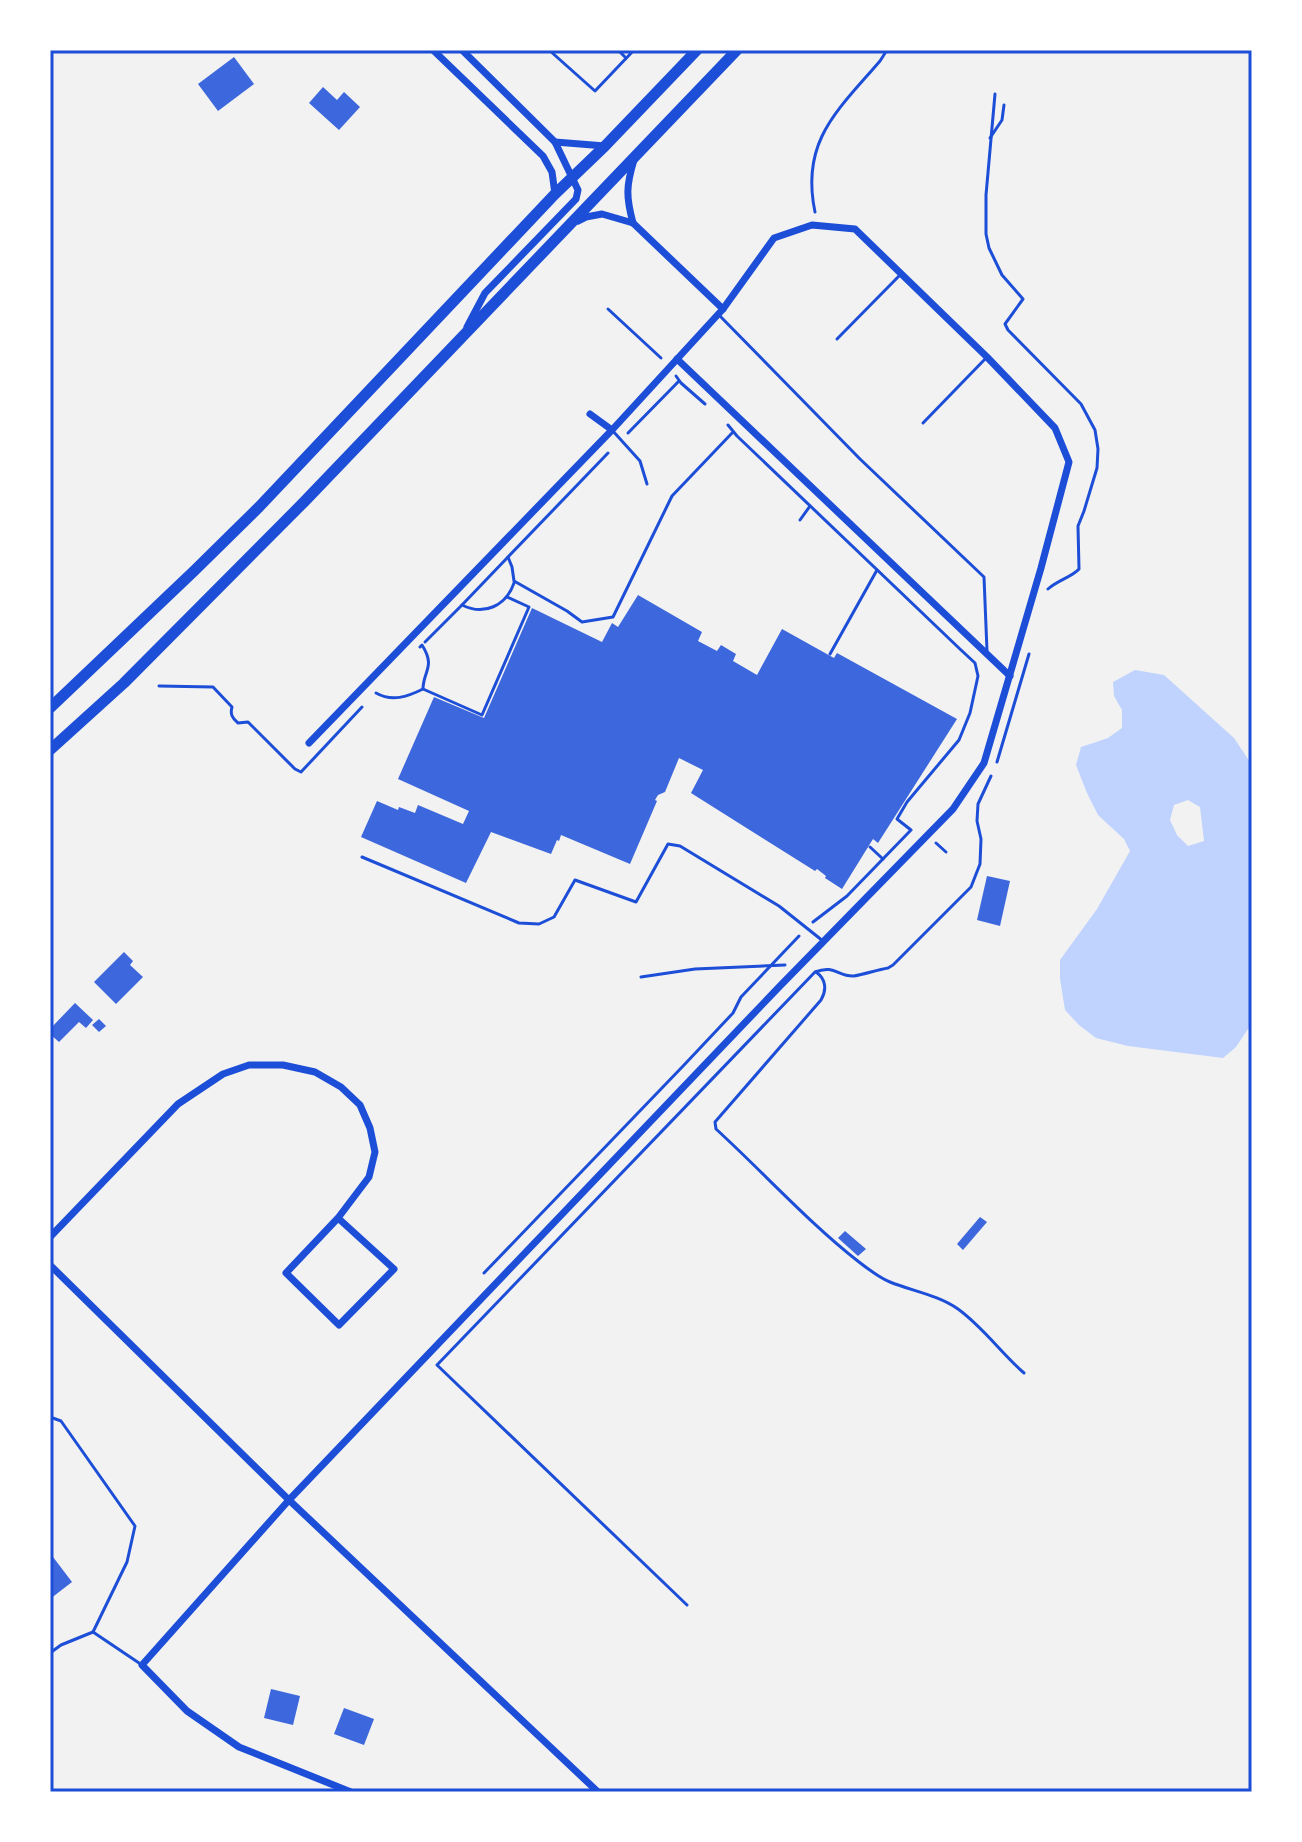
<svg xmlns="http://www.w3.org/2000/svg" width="1302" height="1842" viewBox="0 0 1302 1842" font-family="Ubuntu,sans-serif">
  <rect width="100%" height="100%" fill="#f2f2f2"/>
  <path fill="#bfd3fe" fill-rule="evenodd" d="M1135,670L1164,675L1234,738L1252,765V1023L1236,1047L1223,1058L1128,1046L1096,1038L1079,1025L1065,1010L1060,979V960L1097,909L1130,851L1124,839L1098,815L1087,793L1076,765L1081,747L1108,738L1122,728V710L1114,696L1113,682ZM1188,800L1200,807L1204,841L1188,846L1177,835L1170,820L1174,805Z"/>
  <g fill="#3d67dc">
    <path d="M234,57L254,84L218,111L198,84Z"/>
    <path d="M323,87L337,100L344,92L360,107L339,130L309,103Z"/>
    <path d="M638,595L702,632L698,641L717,651L721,645L736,654L733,661L757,675L782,629L834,658L837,653L957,719L878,843L873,839L842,889L825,878L826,876L817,869L815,871L691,793L703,770L679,758L665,792L658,795L655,800L657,801L630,864L561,835L559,841L557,840L551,854L491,832L466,883L361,837L377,801L398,810L399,807L415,813L418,805L463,824L469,811L398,779L434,697L484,718L532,608L602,642L612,623L618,627Z"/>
    <path d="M987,876L1010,881L1000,926L977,920Z"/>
    <path d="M124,952L133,961L130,965L143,977L116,1004L94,982Z"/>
    <path d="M75,1003L93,1020L86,1028L79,1022L59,1042L50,1034V1029Z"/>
    <path d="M99,1019L106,1026L99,1032L92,1025Z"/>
    <path d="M980,1217L987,1222L963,1250L957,1244Z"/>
    <path d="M845,1231L866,1249L858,1256L838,1238Z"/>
    <path d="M50,1553L72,1582L50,1599Z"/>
    <path d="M271,1689L300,1696L293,1725L264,1718Z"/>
    <path d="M344,1708L374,1719L364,1745L334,1734Z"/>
  </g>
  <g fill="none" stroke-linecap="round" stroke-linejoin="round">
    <g stroke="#1d4ed8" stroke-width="3">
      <path d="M995,94L986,195V234L989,248L1002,275L1023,299L1005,324L1008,330L1081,404L1095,430L1098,449L1097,468L1084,511L1078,526L1079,569C1072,577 1058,580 1048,589"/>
      <path d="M990,138L1002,120L1004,105"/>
      <path d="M815,212C800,141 838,110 880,61L887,50"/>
      <path d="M608,309L661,358"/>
      <path d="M676,376L681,383L705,404"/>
      <path d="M728,425L737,436L961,650L975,663L978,676L970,713L959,740L907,802L897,819L911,830L847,896L813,922"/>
      <path d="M628,433L679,381"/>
      <path d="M608,453L508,557L512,567L514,581L567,611L582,622L613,617L672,496L733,432"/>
      <path d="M800,520L810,506"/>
      <path d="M508,557L462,605C484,616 506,606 514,583"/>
      <path d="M425,642L462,605"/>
      <path d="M420,647L422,645C436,667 423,671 423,689L482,715L529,607L507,597"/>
      <path d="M830,654L877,570"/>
      <path d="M159,686L213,687L232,707C230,714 232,718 238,723L248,722L295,769L301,772L362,707"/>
      <path d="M376,693C392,702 407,697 423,689"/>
      <path d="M997,762L1029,654"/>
      <path d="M936,843L946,852"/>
      <path d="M870,847L883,859"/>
      <path d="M816,972C826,979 827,990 821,1000L715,1122L716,1129C764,1173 808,1222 859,1262C868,1269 880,1278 890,1282C912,1291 938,1295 958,1309C983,1327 1001,1353 1024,1373"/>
      <path d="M641,977L695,969L785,965"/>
      <path d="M484,1273L685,1064L733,1013L741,997L799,936"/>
      <path d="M687,1605L437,1365L815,972C835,964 838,977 854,976C865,974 877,970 888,968L893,965L971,887L980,864L981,839L977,821L978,804L991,776"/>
    </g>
    <g stroke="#1d4ed8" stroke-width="3">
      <path d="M549,50L595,91L634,50"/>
      <path d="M618,50L626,58"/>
      <path d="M718,314L860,459L984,577L987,651"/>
      <path d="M837,339L899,276"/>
      <path d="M923,423L987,357"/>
      <path d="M612,430L640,461L647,484"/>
      <path d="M362,857L519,923L539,924L554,917L575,880L636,902L668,844L680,846L779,906L823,941"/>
      <path d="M50,1417L61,1421L135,1526L127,1562L93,1632L142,1665"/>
      <path d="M50,1653L61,1645L93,1632"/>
    </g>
    <g stroke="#1d4ed8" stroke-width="7">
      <path d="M433,50L543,156L552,172L555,194"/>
      <path d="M462,50L555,142L605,146"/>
      <path d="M578,221L586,217L602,214L633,223L723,309"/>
      <path d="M633,223C626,197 626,186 634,160"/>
      <path d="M467,327L485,293L576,199L578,190L555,142"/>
      <path d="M677,359L1010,676"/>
      <path d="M590,414L612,430"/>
      <path d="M309,743L612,430L723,309L774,238L812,225L855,229L987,357L1055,428L1069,462L1041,568L984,763L953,809L779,987L289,1500L142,1665L187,1711L239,1747L351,1792"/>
      <path d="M50,1237L178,1104L223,1074L249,1065H283L315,1072L341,1087L360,1105L370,1128L375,1152L369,1177L338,1218L286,1273L339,1325L394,1269L338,1218"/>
      <path d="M50,1265L289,1500L598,1792"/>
    </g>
    <g stroke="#1d4ed8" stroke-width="11">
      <path d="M50,708L194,571L259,507L555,194L605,146L697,50"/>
      <path d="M50,750L124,683L304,502L737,50"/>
    </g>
  </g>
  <rect width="1302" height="1842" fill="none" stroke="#ffffff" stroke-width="104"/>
  <rect x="52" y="52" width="1198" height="1738" fill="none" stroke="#1d4ed8" stroke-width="3"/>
</svg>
